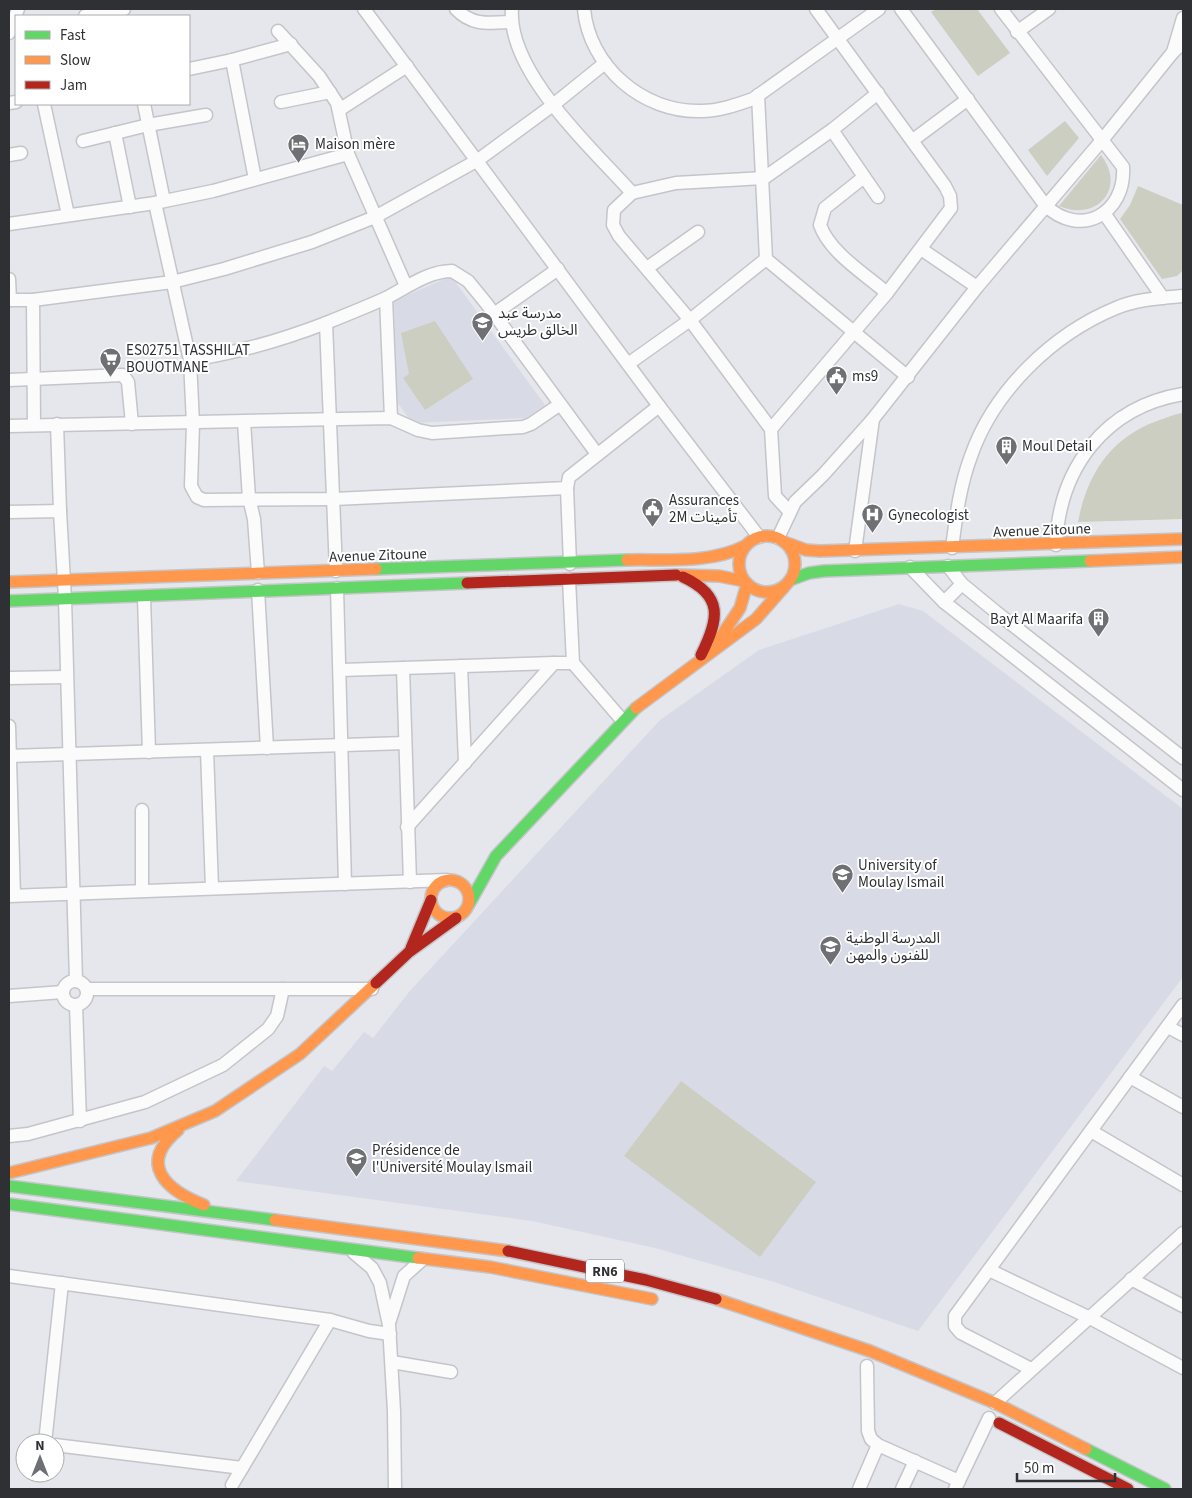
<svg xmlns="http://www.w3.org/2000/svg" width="1192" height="1498" viewBox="0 0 1192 1498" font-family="'Source Sans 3','Noto Sans Arabic',sans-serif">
  <rect width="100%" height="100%" fill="#e6e7ec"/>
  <g fill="#d8dbe6">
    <path d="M451,276L545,405L526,418L412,423L397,402L394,301Z"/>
    <path d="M899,604L923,611L1183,809V977L918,1331L774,1282L655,1248L532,1221L236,1181L324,1066L332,1071L364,1032L373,1038L409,992L660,720L759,650Z"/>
  </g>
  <g fill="#cccec1">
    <path d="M936,9H977L1010,53L978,76L931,12Z"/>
    <path d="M1065,121L1079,138L1047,176L1028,150Z"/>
    <path d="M1101,155C1127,189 1096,222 1059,206Z"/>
    <path d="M1138,186L1183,205V270L1177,276L1162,279L1120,219L1130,205Z"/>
    <path d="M435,321L473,379L425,410L403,378L409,374L401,333Z"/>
    <path d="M1183,413V519L1078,522C1087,475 1110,438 1157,421C1166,418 1174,414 1183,413Z"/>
    <path d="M681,1081L816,1182L760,1257L624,1156Z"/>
  </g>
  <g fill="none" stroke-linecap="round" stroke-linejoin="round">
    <defs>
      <g id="street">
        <path d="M364,9L659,406L759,537"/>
        <path d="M456,9C472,26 489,23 511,22"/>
        <path d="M512,9C507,72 593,149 632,193"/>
        <path d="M584,9C589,66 643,113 701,111C719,111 736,105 753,99L879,9"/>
        <path d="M901,9L1045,205C1080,239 1126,214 1123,167L1001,9"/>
        <path d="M85,16L124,9"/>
        <path d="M278,31L319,76L337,103L348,154L406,286"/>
        <path d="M1017,32L1049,9"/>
        <path d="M9,33L18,9"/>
        <path d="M1173,52L1183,18"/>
        <path d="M232,60L255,179"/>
        <path d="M189,69L232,60L291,44"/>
        <path d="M758,95L766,259L908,377"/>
        <path d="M281,102L330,92"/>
        <path d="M9,103L16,102"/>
        <path d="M44,104L68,215"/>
        <path d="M144,104L164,201"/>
        <path d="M339,110L407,66"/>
        <path d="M832,130L878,197"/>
        <path d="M115,133L130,207"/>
        <path d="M913,140L968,99"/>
        <path d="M83,141L148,125L206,115"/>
        <path d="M9,155L21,153"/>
        <path d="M864,177L825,208L820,225C830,253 865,274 887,293"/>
        <path d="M155,203L190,360L193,424L191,486L197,497L204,500L334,499L567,488L569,477L573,474L659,406"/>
        <path d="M1104,213L1163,298"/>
        <path d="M9,224L155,203L213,191L348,154"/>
        <path d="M921,249L977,287"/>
        <path d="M647,268L698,232"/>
        <path d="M9,279L10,300"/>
        <path d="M386,298L391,418"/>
        <path d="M9,300H33L172,282L224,269L312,242L375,217L478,160L553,105L605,63"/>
        <path d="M33,300L34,425"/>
        <path d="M494,314L558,269"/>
        <path d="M326,323L336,571"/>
        <path d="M190,360C237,353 282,340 326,323C346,315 366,307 386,298C406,288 428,271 452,271L468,281L486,303L597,454"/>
        <path d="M628,364L690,320L766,259"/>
        <path d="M9,380L123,375L128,382L132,424"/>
        <path d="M244,422L249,498L254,519L258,573"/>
        <path d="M57,424L60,511"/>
        <path d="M9,426L391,418L418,430L432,433L523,427L531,424L559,405"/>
        <path d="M771,429L887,293L951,208L950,196L945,186L816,9"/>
        <path d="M567,488L570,564"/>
        <path d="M789,511L775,496L771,429L690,320L619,236L613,225L614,210L632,193L676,183L764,178L832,130L878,93"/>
        <path d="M9,512L60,511L65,599L76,981"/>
        <path d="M778,538L795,502L823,475L873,419L977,287L1103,139L1173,52L1183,43"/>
        <path d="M1056,545C1059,468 1105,407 1183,394"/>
        <path d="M952,548C956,517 960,485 971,456C994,390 1053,334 1116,308C1137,299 1161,298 1183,296"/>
        <path d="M855,551L873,419"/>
        <path d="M948,566L962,584L996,612L1183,758"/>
        <path d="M910,567L944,602L1183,790"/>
        <path d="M569,579L573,663L622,720"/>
        <path d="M337,588L345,884"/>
        <path d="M258,590L267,748"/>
        <path d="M144,598L149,752"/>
        <path d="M944,602L962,584"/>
        <path d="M461,666L465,763"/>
        <path d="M403,668L410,882"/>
        <path d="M341,670L554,663"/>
        <path d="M9,678L66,677"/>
        <path d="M9,726L14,895"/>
        <path d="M207,750L212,888"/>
        <path d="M9,756L405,743"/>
        <path d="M142,810V891"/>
        <path d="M407,827L554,663H573"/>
        <path d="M9,896L447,880"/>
        <circle cx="75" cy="993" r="12"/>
        <path d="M87,989H372"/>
        <path d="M9,996L63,992"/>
        <path d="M76,1005L80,1121"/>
        <path d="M1168,1027L1183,1035"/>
        <path d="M1130,1077L1183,1107"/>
        <path d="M1091,1131L1183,1185"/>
        <path d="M9,1136L28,1134L145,1102L223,1065L268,1029L277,1016L283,989"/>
        <path d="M354,1253L372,1268L380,1283L389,1325L394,1411L395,1489"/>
        <path d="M989,1270L1088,1317L1183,1368"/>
        <path d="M9,1276L330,1320L369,1331L390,1334"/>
        <path d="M1131,1279L1183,1306"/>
        <path d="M390,1320L404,1276L423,1259"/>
        <path d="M392,1362L451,1372"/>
        <path d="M867,1366L868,1431L871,1439L878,1445L959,1481"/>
        <path d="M1031,1369L961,1333L955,1326V1316L1183,1005"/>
        <path d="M995,1403L1183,1233"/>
        <path d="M45,1443L62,1283"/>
        <path d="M55,1445L242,1468"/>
        <path d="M232,1485L330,1320"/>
        <path d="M859,1489L878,1445"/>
        <path d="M902,1489L915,1461"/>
        <path d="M955,1489L989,1418"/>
      </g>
      <g id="fast">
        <path d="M376,569L627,560"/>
        <path d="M790,580L809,573L824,571L1090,561"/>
        <path d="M9,601L467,583"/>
        <path d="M469,904L496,856L636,708"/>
        <path d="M9,1186L275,1220"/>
        <path d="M9,1204L418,1258"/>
        <path d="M1086,1449L1165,1489"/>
      </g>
      <g id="slow">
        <circle cx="767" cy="564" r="28"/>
        <path d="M784,542L806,550L820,551L1183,539"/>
        <path d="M627,560C666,559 710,564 745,546"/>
        <path d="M1090,561L1183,557"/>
        <path d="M676,575L719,576L744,581"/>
        <path d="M9,582L376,569"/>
        <path d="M718,641L740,608L747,584"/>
        <path d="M636,708L756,619L785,586"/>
        <circle cx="450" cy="899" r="19"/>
        <path d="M178,1130C137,1164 166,1190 204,1205"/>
        <path d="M9,1173L151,1138L215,1111L300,1054L376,983"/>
        <path d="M275,1220L508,1251"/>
        <path d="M418,1258L490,1267L652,1299"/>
        <path d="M716,1299L870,1351L995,1403L1086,1449"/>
      </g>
      <g id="jam">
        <path d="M683,577C724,596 719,619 701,655"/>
        <path d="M467,583L676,575"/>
        <path d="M411,948L431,900"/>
        <path d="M376,983L409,952L456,918"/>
        <path d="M508,1251L646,1280L716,1299"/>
        <path d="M999,1423L1128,1489"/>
      </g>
    </defs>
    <use href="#street" stroke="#c4c5c9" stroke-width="15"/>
    <use href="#fast" stroke="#c4c5c9" stroke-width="14"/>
    <use href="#slow" stroke="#c4c5c9" stroke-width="14"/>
    <use href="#jam" stroke="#c4c5c9" stroke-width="14"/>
    <use href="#street" stroke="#fbfbfc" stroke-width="12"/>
    <use href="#fast" stroke="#63d668" stroke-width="11"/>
    <use href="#slow" stroke="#ff974d" stroke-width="11"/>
    <use href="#jam" stroke="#b3261e" stroke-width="11"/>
  </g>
  <defs>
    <symbol id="hotel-pin" viewBox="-11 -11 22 30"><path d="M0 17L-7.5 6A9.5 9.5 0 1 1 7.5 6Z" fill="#6f7074" stroke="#fff"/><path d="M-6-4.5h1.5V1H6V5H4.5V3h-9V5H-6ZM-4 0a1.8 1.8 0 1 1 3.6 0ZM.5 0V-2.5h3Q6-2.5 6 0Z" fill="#fff"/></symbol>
    <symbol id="school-pin" viewBox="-11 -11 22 30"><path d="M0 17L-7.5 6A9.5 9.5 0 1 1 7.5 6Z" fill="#6f7074" stroke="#fff"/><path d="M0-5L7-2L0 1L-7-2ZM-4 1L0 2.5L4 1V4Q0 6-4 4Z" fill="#fff"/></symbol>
    <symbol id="supermarket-pin" viewBox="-11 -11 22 30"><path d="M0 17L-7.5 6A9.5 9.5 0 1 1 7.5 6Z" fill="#6f7074" stroke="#fff"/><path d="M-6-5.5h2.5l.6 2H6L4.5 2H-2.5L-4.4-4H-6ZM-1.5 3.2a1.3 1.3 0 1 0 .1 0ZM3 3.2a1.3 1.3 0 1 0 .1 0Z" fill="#fff"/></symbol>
    <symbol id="civic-pin" viewBox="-11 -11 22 30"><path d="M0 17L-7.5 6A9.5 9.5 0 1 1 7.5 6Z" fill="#6f7074" stroke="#fff"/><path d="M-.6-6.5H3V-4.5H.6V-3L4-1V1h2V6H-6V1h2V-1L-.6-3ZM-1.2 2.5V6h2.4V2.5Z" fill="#fff"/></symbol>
    <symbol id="building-pin" viewBox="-11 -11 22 30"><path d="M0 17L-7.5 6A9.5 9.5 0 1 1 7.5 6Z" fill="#6f7074" stroke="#fff"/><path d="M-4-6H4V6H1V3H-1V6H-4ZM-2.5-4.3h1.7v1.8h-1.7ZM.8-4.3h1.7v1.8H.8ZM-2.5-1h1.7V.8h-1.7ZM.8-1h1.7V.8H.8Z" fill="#fff"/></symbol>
    <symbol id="hospital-pin" viewBox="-11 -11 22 30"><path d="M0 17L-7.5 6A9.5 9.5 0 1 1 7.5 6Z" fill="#6f7074" stroke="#fff"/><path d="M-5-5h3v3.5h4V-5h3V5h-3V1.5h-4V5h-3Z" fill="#fff"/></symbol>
    <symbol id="university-pin" viewBox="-11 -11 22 30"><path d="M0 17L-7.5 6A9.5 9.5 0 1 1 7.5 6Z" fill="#6f7074" stroke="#fff"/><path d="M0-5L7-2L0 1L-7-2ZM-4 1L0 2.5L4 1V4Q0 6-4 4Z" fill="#fff"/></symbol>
  </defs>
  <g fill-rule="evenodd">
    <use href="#hotel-pin" x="286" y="132" width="25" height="34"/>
    <use href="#school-pin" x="470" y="310" width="25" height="34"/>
    <use href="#supermarket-pin" x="98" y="346" width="25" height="34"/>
    <use href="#civic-pin" x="824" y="364" width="25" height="34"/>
    <use href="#building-pin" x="994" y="434" width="25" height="34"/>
    <use href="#civic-pin" x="640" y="496" width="25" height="34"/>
    <use href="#hospital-pin" x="860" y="502" width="25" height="34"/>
    <use href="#building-pin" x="1086" y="606" width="25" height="34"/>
    <use href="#university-pin" x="830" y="862" width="25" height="34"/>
    <use href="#school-pin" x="818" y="934" width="25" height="34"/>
    <use href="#school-pin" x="344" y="1146" width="25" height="34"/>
  </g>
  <g text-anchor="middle" stroke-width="4" stroke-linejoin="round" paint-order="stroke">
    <rect fill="#fff" stroke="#6d6e70" stroke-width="1" x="586" y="1259.5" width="38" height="23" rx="4"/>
    <g font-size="14" font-weight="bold" fill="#2f3033">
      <text x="605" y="1276">RN6</text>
    </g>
    <g font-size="15" fill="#2f3033" stroke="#fff" text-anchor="start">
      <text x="315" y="149">Maison mère</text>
      <text x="498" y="318">مدرسة عبد<tspan x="498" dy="17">الخالق طريس</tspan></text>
      <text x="126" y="355">ES02751 TASSHILAT<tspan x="126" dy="17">BOUOTMANE</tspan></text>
      <text x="852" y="381">ms9</text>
      <text x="1022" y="451">Moul Detail</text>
      <text x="669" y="505">Assurances<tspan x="669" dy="17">2M تأمينات</tspan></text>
      <text x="888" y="520">Gynecologist</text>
      <text x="1083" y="624" text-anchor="end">Bayt Al Maarifa</text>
      <text x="858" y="870">University of<tspan x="858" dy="17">Moulay Ismail</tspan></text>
      <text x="846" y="943">المدرسة الوطنية<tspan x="846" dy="17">للفنون والمهن</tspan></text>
      <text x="372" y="1155">Présidence de<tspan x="372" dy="17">l'Université Moulay Ismail</tspan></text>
    </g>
    <g font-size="15" fill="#2f3033" stroke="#fff">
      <text transform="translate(1042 530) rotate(-2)" y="5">Avenue Zitoune</text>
      <text transform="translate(378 555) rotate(-2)" y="5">Avenue Zitoune</text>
    </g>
  </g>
  <rect width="1192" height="1498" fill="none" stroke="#2f3033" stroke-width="20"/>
  <rect x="15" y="15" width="175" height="90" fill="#ffffff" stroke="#acacad"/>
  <rect x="25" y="31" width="25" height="8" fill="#63d668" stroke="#acacad"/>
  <text x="60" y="40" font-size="15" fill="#2f3033">Fast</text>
  <rect x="25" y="56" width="25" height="8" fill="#ff974d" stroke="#acacad"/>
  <text x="60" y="65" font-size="15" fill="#2f3033">Slow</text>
  <rect x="25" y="81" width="25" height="8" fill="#b3261e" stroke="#acacad"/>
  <text x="60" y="90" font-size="15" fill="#2f3033">Jam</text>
  <g transform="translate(40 1458)"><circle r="24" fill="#ffffff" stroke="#acacad"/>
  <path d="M0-4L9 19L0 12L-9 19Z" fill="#6f7074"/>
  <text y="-8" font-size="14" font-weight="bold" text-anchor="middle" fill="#2f3033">N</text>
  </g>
  <path d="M1017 1473v8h98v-8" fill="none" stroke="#2f3033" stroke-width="2.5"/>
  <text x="1024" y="1473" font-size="15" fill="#2f3033" stroke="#ffffff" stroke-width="4" paint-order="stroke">50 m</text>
</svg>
